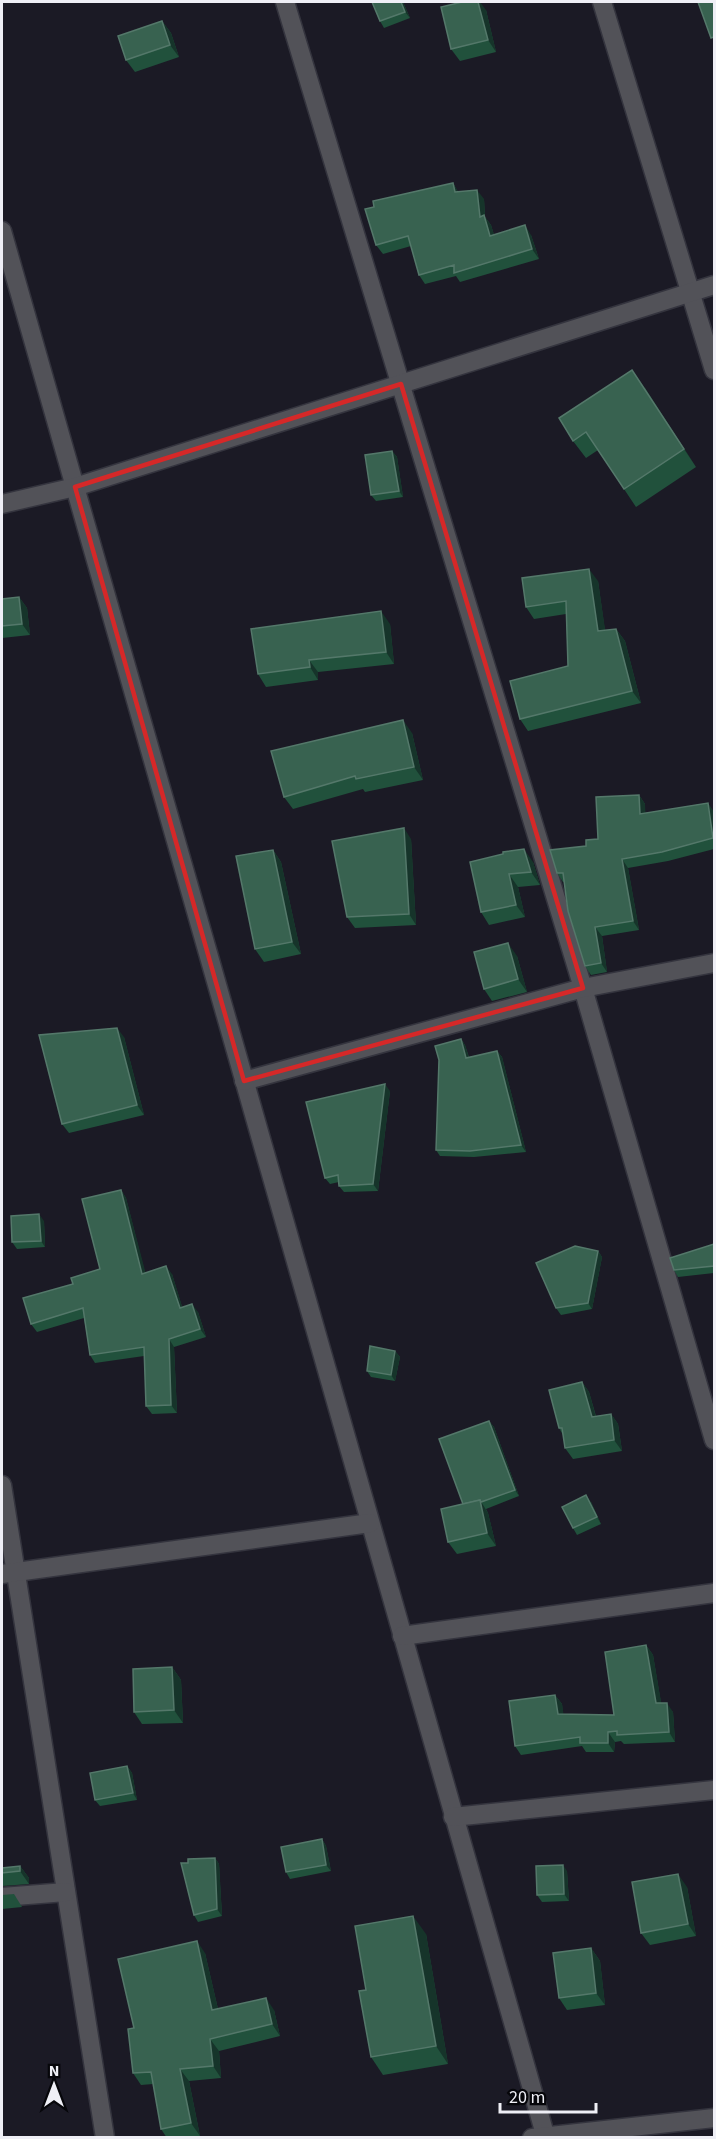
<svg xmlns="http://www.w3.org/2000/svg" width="716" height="2139" viewBox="0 0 716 2139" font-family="'Source Sans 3',sans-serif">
  <rect width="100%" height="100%" fill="#1b1a25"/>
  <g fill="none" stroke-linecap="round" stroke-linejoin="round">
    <defs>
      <g id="minor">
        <path d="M285,2L583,988L714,1440"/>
        <path d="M602,2L714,370"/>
        <path d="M2,231L546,2138"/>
        <path d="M2,504L75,487L714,285"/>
        <path d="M244,1081L583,988L714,963"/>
        <path d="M2,1485L105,2138"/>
        <path d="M2,1574L370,1523"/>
        <path d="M402,1636L714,1593"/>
        <path d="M453,1817L714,1790"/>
        <path d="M2,1897L66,1892"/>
        <path d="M532,2138L714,2118"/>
      </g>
    </defs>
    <use href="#minor" stroke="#34343e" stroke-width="21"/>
    <use href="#minor" stroke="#525258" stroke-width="18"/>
  </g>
  <g fill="#21513c">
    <path d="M372,2H403L410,18L384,28L380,21Z"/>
    <path d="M486,10L496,52L460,61L451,49Z"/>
    <path d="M162,21L171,33L179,57L135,72L126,60Z"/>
    <path d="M453,183L458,192L484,199L485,217L491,225L494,235H531L539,259L460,282L456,276L425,284L419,275L411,246L383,254L376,245Z"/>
    <path d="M645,388L696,467L636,507L598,450L586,458L573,441Z"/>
    <path d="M392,451L397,457L403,497L376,501L371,495Z"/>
    <path d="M598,581L605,631L616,629L625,641L641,703L528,731L520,719L568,666L566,614L534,619L526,607Z"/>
    <path d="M19,597L27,608L30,635L2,638V599Z"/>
    <path d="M390,624L394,664L318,672V680L266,687L258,674Z"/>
    <path d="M412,733L423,780L365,792L363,789L293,809L284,797Z"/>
    <path d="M639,795L645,804V813L708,803L714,814V849L668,861L628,868L639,930L602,936L607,972L591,975L585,966L564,882H563L557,873L586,846L598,839Z"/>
    <path d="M411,839L416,925L355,928L347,917Z"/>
    <path d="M273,850L281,862L301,954L264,962L255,949Z"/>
    <path d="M470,862H533L540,885L518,887L525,917L489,925L481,912Z"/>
    <path d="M517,956L527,992L492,1001L484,989Z"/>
    <path d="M124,1037L144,1115L69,1133L62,1124Z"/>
    <path d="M461,1039L465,1045L469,1057L497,1051L502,1057L526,1152L474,1157L440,1156L436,1150L439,1060Z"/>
    <path d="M390,1091L378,1191L344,1192L339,1186V1182L330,1184L325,1178Z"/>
    <path d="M121,1190L126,1198L145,1273L172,1274L182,1307L198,1312L206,1337L174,1347L177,1413L152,1414L146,1406L144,1356L95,1363L90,1355L84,1318L37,1332L31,1324L73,1284L100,1269Z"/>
    <path d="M44,1221L45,1247L17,1249L12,1242Z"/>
    <path d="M714,1244V1273L678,1277L674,1270Z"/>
    <path d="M598,1251L602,1257L592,1309L561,1315L556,1308Z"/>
    <path d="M395,1351L400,1357L395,1381L371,1377L367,1371Z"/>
    <path d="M582,1382L589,1392L596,1416L611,1414L618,1424L622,1451L573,1459L565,1448L563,1435L559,1428Z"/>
    <path d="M489,1421L494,1427L519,1496L486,1509L488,1513L496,1546L457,1554L448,1542L463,1504Z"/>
    <path d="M591,1502L601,1524L577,1535L573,1528Z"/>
    <path d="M646,1645L653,1655L661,1703L673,1712L675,1742L624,1744L621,1741L615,1742L614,1752H586L582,1746L521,1755L515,1746L555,1695L562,1704L563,1714L614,1715Z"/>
    <path d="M172,1667L181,1680L183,1723L142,1724L134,1712Z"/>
    <path d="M127,1766L132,1773L137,1800L100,1806L95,1800Z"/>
    <path d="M322,1839L326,1846L331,1871L290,1879L286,1872Z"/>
    <path d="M215,1858L219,1864L222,1916L198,1922L194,1915L188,1863Z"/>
    <path d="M20,1866L29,1878V1884L2,1886V1868Z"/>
    <path d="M567,1871L569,1901L542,1902L537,1895Z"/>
    <path d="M687,1887L696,1936L650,1945L641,1933Z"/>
    <path d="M14,1894L22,1907L2,1909V1895Z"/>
    <path d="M426,1934L448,2064L383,2075L371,2057L366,1990Z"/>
    <path d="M591,1948L600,1961L605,2005L567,2010L559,1998Z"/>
    <path d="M205,1953L218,2009L274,2010L280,2036L219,2051L221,2078L189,2081L200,2136L189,2138H167L161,2129L153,2084L141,2085L133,2073L134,2028Z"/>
  </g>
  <g fill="#16342a">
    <path d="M401,2H403L410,18L405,12Z"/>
    <path d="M478,2H480L486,10L496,52L488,40Z"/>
    <path d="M162,21L171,33L179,57L170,45Z"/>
    <path d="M453,183L459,193L455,192Z"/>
    <path d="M477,190L484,199L485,217L491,225L497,245L490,236L480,217Z"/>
    <path d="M525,225L531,235L539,259L532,249Z"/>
    <path d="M632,370L645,388L696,467L684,449Z"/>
    <path d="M392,451L397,457L403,497L399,491Z"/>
    <path d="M589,569L598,581L607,643L598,631Z"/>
    <path d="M19,597L27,608L30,635L22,624Z"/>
    <path d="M381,611L390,624L394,664L386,652Z"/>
    <path d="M616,629L625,641L641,703L632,691Z"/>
    <path d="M309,660L318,672V680L310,667Z"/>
    <path d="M403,720L412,733L423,780L414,767Z"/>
    <path d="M639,795L645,804L646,823L640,814Z"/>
    <path d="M708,803L714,812V840L713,838Z"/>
    <path d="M404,828L411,839L416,925L409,914Z"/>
    <path d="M524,849L533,862L540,885L531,872Z"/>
    <path d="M273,850L281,862L301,954L292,942Z"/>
    <path d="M622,859L628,868L639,930L633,921Z"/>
    <path d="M509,874L518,887L525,917L516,905Z"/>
    <path d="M595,927L602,936L607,972L601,963Z"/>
    <path d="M508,943L517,956L527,992L518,979Z"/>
    <path d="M117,1028L124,1037L144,1115L137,1105Z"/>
    <path d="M461,1039L465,1045L471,1065L466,1058Z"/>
    <path d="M497,1051L502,1057L526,1152L521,1145Z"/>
    <path d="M385,1084L390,1091L378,1191L373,1184Z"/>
    <path d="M121,1190L126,1198L148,1282L142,1274Z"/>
    <path d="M39,1214L44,1221L45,1247L41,1241Z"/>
    <path d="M598,1251L602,1257L592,1309L588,1303Z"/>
    <path d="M166,1266L172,1274L185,1316L180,1308Z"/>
    <path d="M192,1304L198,1312L206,1337L200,1329Z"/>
    <path d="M169,1339L174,1347L177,1413L171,1405Z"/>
    <path d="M395,1351L400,1357L395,1381L391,1375Z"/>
    <path d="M582,1382L589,1392L599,1428L592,1417Z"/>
    <path d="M611,1414L618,1424L622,1451L614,1440Z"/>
    <path d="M489,1421L494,1427L519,1496L515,1490Z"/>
    <path d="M586,1495L591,1502L601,1524L597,1517Z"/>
    <path d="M480,1500L488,1513L496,1546L487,1533Z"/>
    <path d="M646,1645L653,1655L663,1713L656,1703Z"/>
    <path d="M172,1667L181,1680L183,1723L174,1710Z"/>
    <path d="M555,1695L562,1704L565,1724L558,1714Z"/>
    <path d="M667,1703L673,1712L675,1742L669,1732Z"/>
    <path d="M608,1732L615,1742L614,1752L608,1743Z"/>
    <path d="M127,1766L132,1773L137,1800L133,1793Z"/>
    <path d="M322,1839L326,1846L331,1871L326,1865Z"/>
    <path d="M215,1858L219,1864L222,1916L217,1909Z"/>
    <path d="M563,1865L567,1871L569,1901L564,1894Z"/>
    <path d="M20,1866L29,1878V1884L20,1871Z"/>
    <path d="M678,1874L687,1887L696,1936L688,1924Z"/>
    <path d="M413,1916L426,1934L448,2064L436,2046Z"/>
    <path d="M197,1941L205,1953L221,2022L212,2010Z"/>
    <path d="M591,1948L600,1961L605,2005L596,1993Z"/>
    <path d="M266,1998L274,2010L280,2036L272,2024Z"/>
    <path d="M210,2039L219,2051L221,2078L213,2066Z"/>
    <path d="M180,2069L189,2081L200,2136L191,2123Z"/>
  </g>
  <g fill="#386250" stroke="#54786a" stroke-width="1.5">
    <path d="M372,2H401L405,12L380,21Z"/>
    <path d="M462,2H478L488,40L451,49L441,7Z"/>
    <path d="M698,2H714V37L711,38Z"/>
    <path d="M162,21L170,45L126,60L118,36Z"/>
    <path d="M453,183L455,192L477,190L480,217L484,215L490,236L525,225L532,249L454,273V265L419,275L408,236L376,245L365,209L374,207L373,201Z"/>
    <path d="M632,370L684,449L624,489L586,432L573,441L559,418Z"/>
    <path d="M392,451L399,491L371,495L365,455Z"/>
    <path d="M589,569L598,631L616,629L632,691L520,719L510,681L568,666L566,601L526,607L522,578Z"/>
    <path d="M19,597L22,624L2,626V599Z"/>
    <path d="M381,611L386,652L309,660L310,667L258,674L251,629Z"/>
    <path d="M403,720L414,767L356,779L355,776L284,797L271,751Z"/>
    <path d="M639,795L640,814L708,803L713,838L662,852L622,859L633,921L595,927L601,963L585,966L568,911L563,873H557L550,850L586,846V840L598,839L596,797Z"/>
    <path d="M404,828L409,914L347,917L332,841Z"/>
    <path d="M524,849L531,872L509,874L516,905L481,912L470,862L503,854V852Z"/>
    <path d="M273,850L292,942L255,949L236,856Z"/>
    <path d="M508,943L518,979L484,989L474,952Z"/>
    <path d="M117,1028L137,1105L62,1124L39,1035Z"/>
    <path d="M461,1039L466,1058L497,1051L521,1145L470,1151L436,1150L439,1060L435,1046Z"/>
    <path d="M385,1084L373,1184L339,1186L338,1175L325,1178L306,1102Z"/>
    <path d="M121,1190L142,1274L166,1266L180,1308L192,1304L200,1329L169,1339L171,1405L146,1406L144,1347L90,1355L83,1308L31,1324L23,1298L73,1284L71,1278L100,1269L82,1199Z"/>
    <path d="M39,1214L41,1241L12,1242L11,1216Z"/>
    <path d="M714,1244V1266L674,1270L670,1258Z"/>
    <path d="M575,1246L598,1251L588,1303L556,1308L536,1263Z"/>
    <path d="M370,1346L395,1351L391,1375L367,1371Z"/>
    <path d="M582,1382L592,1417L611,1414L614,1440L565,1448L562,1428H559L549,1390Z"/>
    <path d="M489,1421L515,1490L481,1502L480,1500L463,1504L439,1439Z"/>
    <path d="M586,1495L597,1517L573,1528L562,1507Z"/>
    <path d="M480,1500L487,1533L448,1542L441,1509Z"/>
    <path d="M646,1645L656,1703H667L669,1732L617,1735V1731L608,1732V1743H580V1737L515,1746L509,1701L555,1695L558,1714L614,1715L605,1652Z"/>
    <path d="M172,1667L174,1710L134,1712L133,1669Z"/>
    <path d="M127,1766L133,1793L95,1800L90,1773Z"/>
    <path d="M322,1839L326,1865L286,1872L281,1847Z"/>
    <path d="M215,1858L217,1909L194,1915L181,1863H188V1859Z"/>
    <path d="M563,1865L564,1894L537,1895L536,1866Z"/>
    <path d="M20,1866V1871L2,1873V1868Z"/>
    <path d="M678,1874L688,1924L641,1933L632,1882Z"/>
    <path d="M413,1916L436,2046L371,2057L359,1991L366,1990L355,1926Z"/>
    <path d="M197,1941L212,2010L266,1998L272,2024L210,2039L213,2066L180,2069L191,2123L161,2129L151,2072L133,2073L128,2029L134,2028L118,1959Z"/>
    <path d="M591,1948L596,1993L559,1998L553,1953Z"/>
  </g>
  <path fill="none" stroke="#d62828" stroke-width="4.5" stroke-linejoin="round" d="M401,384L583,988L244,1081L75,487Z"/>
  <rect width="716" height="2139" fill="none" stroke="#efeff6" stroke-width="6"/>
  <g transform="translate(54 2085)" stroke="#06060a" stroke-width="4.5" paint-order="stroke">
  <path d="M0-4.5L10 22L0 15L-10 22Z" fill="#efeff6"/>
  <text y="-9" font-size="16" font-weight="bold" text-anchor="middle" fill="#efeff6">N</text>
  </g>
  <path d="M500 2103v9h96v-9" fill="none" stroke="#efeff6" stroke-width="3"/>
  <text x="509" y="2103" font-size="18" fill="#efeff6" stroke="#06060a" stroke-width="4.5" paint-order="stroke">20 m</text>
</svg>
